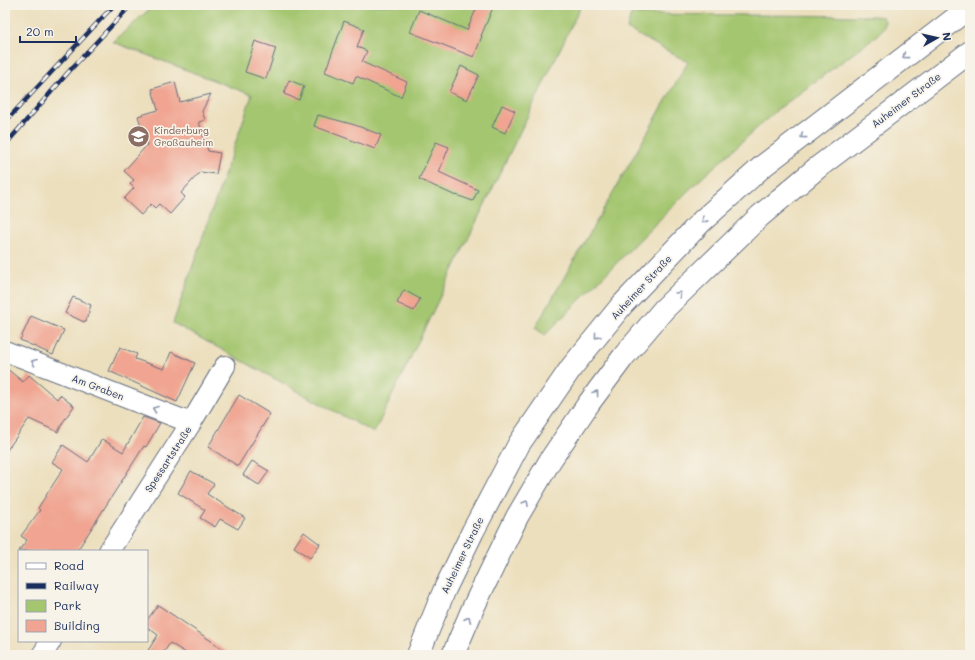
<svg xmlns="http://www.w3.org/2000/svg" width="975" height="660" viewBox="0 0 975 660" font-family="Mali,sans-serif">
  <rect width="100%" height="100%" fill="#f7f3e8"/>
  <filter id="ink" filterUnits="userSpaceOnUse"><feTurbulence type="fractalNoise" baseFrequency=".025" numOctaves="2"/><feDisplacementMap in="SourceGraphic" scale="8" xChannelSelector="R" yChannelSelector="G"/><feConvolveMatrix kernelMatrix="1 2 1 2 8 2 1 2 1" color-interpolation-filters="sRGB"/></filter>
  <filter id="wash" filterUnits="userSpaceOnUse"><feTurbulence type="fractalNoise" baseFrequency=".012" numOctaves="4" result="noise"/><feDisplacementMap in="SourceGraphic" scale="16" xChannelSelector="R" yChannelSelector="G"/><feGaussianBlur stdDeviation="0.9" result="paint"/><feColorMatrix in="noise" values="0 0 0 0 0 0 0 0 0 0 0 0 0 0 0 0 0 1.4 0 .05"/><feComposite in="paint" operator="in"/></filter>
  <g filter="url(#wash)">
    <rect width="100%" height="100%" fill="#ecdfbd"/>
    <g fill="#a4c66f" stroke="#607a66">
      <path d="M154,5H576L580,8L374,433L173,323L252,95L113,42Z"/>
      <path d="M631,14L875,16L883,17L885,21L884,28L875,37L777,110L693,186L545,335L535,328L688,62L627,29Z"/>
    </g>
    <g id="blocks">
      <g fill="#f0a491">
        <path d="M478,5H494L481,36H482L474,57L410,32L419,10L467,30Z"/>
        <path d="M344,21L364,29L357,47L367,51L362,62L407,82L401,97L356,76L353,83L325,72Z"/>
        <path d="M255,41L276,48L266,79L245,72Z"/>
        <path d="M461,66L479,75L467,100L449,92Z"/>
        <path d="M289,80L304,86L299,100L284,94Z"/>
        <path d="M175,82L180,102L211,94L202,111L205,120L199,122L208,151L220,153L216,174L200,172L181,193L185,197L170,214L159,204L155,208L151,204L141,215L124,199L134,188L130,184L134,180L124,171L147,145L138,116L158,110L152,89Z"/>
        <path d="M502,105L515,111L505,133L492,127Z"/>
        <path d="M318,115L355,125L381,135L375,149L314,126Z"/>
        <path d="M436,142L449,147L439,172L478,190L473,201L456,195V196L419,179Z"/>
        <path d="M404,290L420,299L414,311L397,303Z"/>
        <path d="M73,297L91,305L86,321H84V322L65,313Z"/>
        <path d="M31,316L64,330L53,355L20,340Z"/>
        <path d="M120,347L137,354L135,359L164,369L171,352L195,363L177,402L109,371Z"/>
        <path d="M5,367L23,382L29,375L57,399L60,395L74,406L63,422L58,432L29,419L5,453Z"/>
        <path d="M239,395L270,414L238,466L208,447Z"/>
        <path d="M143,417L160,423L146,447L144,446L77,551H19L27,540L21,536L40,510L38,508L63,469L52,462L63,445L88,462L102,439L123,452Z"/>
        <path d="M252,461L269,471L259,485L243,475Z"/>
        <path d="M191,471L214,484L207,494L245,518L238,529L220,519L215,527L200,518L205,510L178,493Z"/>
        <path d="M304,532L320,544L310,558L294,547Z"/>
        <path d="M158,605L232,655H189L170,643L162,655H145L158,635L147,627V620Z"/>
      </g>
    </g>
  </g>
  <g filter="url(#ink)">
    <use href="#blocks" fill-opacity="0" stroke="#646d7f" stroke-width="1"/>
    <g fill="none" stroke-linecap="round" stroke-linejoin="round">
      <defs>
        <g id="minor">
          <path d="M5,351L191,423"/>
          <path d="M109,551L191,423L225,366"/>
          <path d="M42,655L51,641"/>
        </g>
        <g id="major">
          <path d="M418,655L444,591L473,531L519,444L571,368L622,305L702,221L763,166L970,7"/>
          <path d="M453,655L473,608L517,517L551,459L589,403L624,356L664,309L760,216L817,168L970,52"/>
        </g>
      </defs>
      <use href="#minor" stroke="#646d7f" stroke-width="22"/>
      <use href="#major" stroke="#646d7f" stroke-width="24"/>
      <use href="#minor" stroke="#fff" stroke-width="20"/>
      <use href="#major" stroke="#fff" stroke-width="22"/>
      <defs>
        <g id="rail">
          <path d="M5,122L114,5"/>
          <path d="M5,145L72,68L131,5"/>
        </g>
      </defs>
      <use href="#rail" stroke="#1b2f5e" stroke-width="4.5"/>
      <use href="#rail" stroke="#f7f3e8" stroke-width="3" stroke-dasharray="9" stroke-linecap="butt"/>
    </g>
    <defs><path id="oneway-chevron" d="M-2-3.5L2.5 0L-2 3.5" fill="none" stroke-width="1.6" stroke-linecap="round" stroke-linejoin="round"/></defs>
    <g stroke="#8d97ae">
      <use href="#oneway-chevron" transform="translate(905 56) rotate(143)"/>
      <use href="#oneway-chevron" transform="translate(803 136) rotate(143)"/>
      <use href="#oneway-chevron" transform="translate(704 220) rotate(136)"/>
      <use href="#oneway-chevron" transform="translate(679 294) rotate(-45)"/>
      <use href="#oneway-chevron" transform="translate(597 336) rotate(129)"/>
      <use href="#oneway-chevron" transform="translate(34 362) rotate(-159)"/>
      <use href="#oneway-chevron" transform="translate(596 393) rotate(-53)"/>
      <use href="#oneway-chevron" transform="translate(155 409) rotate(-159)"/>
      <use href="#oneway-chevron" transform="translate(526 503) rotate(-60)"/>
      <use href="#oneway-chevron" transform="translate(468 619) rotate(-67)"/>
    </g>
  </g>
  <defs>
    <symbol id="school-disc" viewBox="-11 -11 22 22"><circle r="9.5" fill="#8d6e63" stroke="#f7f3e8"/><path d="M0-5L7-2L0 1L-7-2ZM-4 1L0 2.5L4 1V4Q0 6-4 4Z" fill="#fff"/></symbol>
  </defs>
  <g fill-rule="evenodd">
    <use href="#school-disc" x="126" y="124" width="25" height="25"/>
  </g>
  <g text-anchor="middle" stroke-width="3.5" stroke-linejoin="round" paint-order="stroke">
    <g font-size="10" fill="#1b2f5e" stroke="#f7f3e8">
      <text transform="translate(906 100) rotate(-37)" y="4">Auheimer Straße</text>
      <text transform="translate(641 287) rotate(-47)" y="4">Auheimer Straße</text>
      <text transform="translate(98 387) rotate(21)" y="4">Am Graben</text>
      <text transform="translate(168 459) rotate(-57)" y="4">Spessartstraße</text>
      <text transform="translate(462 555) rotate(-64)" y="4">Auheimer Straße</text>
    </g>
    <g font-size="10" fill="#785e54" stroke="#f7f3e8" text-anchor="start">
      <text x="154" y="134">Kinderburg<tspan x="154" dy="12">Großauheim</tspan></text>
    </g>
  </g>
  <rect width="975" height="660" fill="none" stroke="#f7f3e8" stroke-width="20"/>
  <rect x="18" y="550" width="130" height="92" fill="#f7f3e8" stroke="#9fa5b1"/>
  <rect x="26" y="563" width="20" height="6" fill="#ffffff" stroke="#9fa5b1"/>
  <text x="54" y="570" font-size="12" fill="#1b2f5e">Road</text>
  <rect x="26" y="583" width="20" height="6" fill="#1b2f5e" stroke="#9fa5b1"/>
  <text x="54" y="590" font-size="12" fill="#1b2f5e">Railway</text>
  <rect x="26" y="600" width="20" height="12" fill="#a4c66f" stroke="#9fa5b1"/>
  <text x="54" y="610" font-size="12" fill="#1b2f5e">Park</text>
  <rect x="26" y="620" width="20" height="12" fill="#f0a491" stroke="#9fa5b1"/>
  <text x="54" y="630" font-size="12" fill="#1b2f5e">Building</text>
  <g transform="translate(937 38) rotate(82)" stroke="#f7f3e8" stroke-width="3" paint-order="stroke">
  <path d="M0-3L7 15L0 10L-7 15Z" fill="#1b2f5e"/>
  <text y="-6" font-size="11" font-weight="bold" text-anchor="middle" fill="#1b2f5e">N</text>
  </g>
  <path d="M20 36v6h56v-6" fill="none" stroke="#1b2f5e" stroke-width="2"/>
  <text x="26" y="36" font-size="12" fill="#1b2f5e" stroke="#f7f3e8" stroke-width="3" paint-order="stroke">20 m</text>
</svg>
